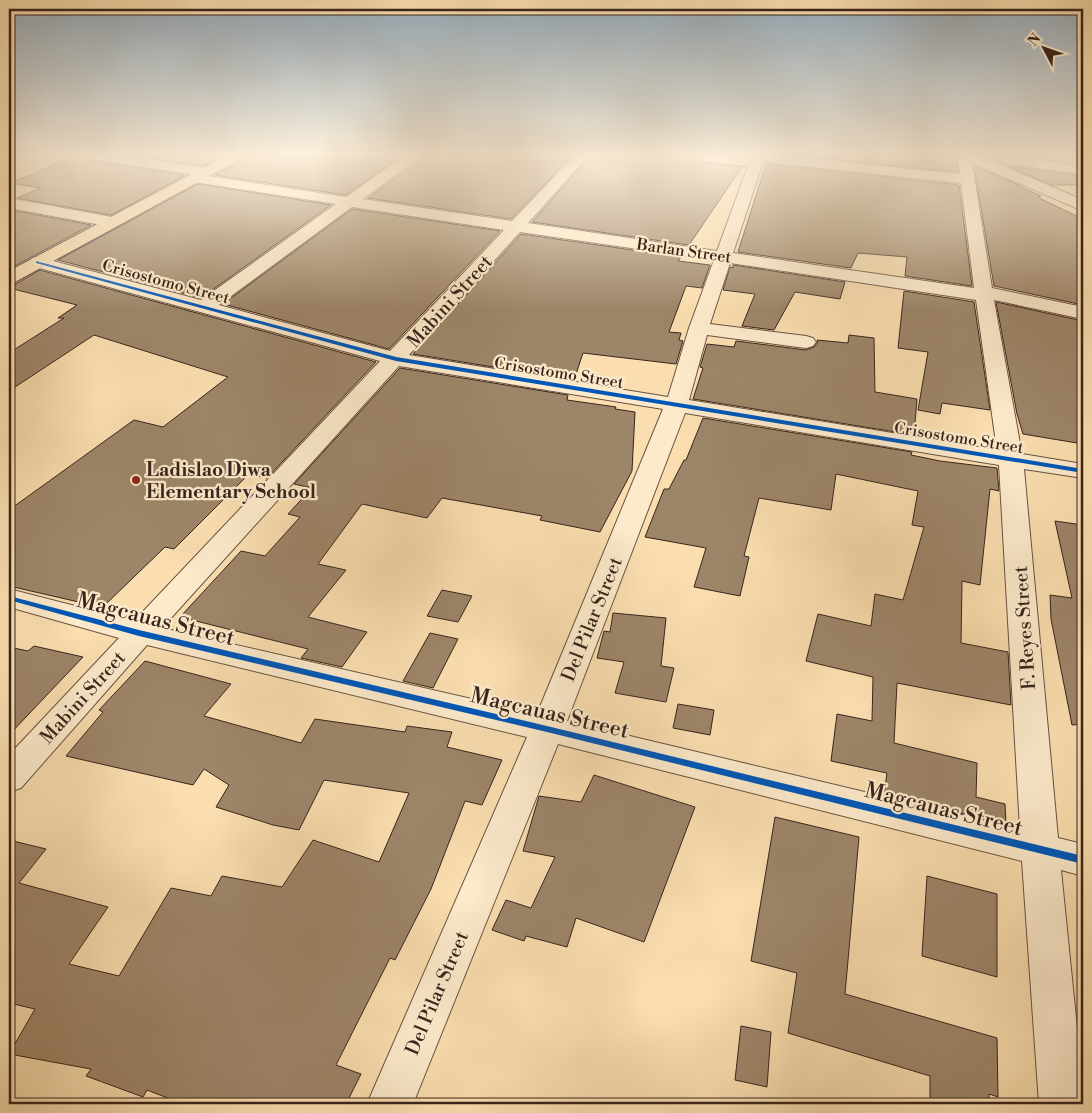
<svg xmlns="http://www.w3.org/2000/svg" width="1092" height="1113" viewBox="0 0 1092 1113" font-family="'Libre Bodoni',serif">
  <rect width="100%" height="100%" fill="#fadeaf"/>
  <filter id="stains"><feTurbulence type="fractalNoise" baseFrequency=".004" numOctaves="4"/><feColorMatrix values="0 0 0 0 .2 0 0 0 0 .09 0 0 0 0 .02 0 0 0 .5 -.17"/></filter>
  <radialGradient id="worn" r=".72"><stop offset=".6" stop-color="#630" stop-opacity="0"/><stop offset="1" stop-color="#630" stop-opacity=".3"/></radialGradient>
  <g fill="#9d8569" stroke="#38241d">
    <path d="M119,154H226L203,166Z"/>
    <path d="M248,154H404L346,195L215,175L245,159Z"/>
    <path d="M424,154H574L511,219L368,198L421,159Z"/>
    <path d="M592,154H669L671,158L678,160L742,167L689,245L532,222Z"/>
    <path d="M780,154H955L958,172Z"/>
    <path d="M1006,154H1057L1064,162Z"/>
    <path d="M76,156L83,160L185,175L111,215L17,198L40,188L10,183Z"/>
    <path d="M766,164L959,185L972,286L905,276L907,257L858,253L851,268L738,252Z"/>
    <path d="M974,166L1019,185H1017L1041,196L1037,197L1083,219V305L994,286Z"/>
    <path d="M1007,166L1076,175L1083,185H1052Z"/>
    <path d="M198,184L331,205L201,298L58,260Z"/>
    <path d="M352,209L500,231L389,349L223,304Z"/>
    <path d="M16,211L91,225L9,269V215Z"/>
    <path d="M521,234L681,257L678,261L710,265L702,288L686,286L669,332L681,333L679,340L683,341L676,364L583,353L574,380L413,354Z"/>
    <path d="M733,265L845,282L840,299L795,292L774,330L742,326L755,294L723,290L730,267L733,268Z"/>
    <path d="M40,270L376,362L267,478L249,474L174,549L165,547L106,604L87,599L83,603L9,586V510L134,420L163,427L228,377L94,335L9,391V353L64,318H58L77,305L9,288V285L16,284Z"/>
    <path d="M904,291L974,302L990,410L942,403L940,414L918,410L928,352L898,348Z"/>
    <path d="M996,302L1083,321V444L1023,434L1017,414Z"/>
    <path d="M849,335L874,338L875,392L917,399L914,435L693,399L703,368L700,367L707,344L734,347L736,341L806,350L814,347L818,342L817,340L848,343Z"/>
    <path d="M400,368L568,395L567,400L616,407L615,409L635,412L632,471L600,532L540,520L542,516L442,498L427,518L362,504L318,564L346,570L308,617L367,632L342,667L301,658L308,649L180,617L241,551L265,556L300,517L288,514L312,488L294,484Z"/>
    <path d="M703,418L912,452L911,455L940,461L997,468L999,491L990,489L980,585L962,581L961,643L1008,652L1011,705L897,683L894,743L977,763L976,797L1005,804L1006,824L884,795L887,773L831,761L837,714L872,721L873,677L806,661L818,614L871,626L875,594L903,600L924,527L912,525L918,491L836,474L831,510L759,498L744,556L749,557L740,596L694,587L706,548L645,537L664,489H669L684,460H686Z"/>
    <path d="M1055,521L1083,525V724L1072,725L1051,619L1050,595L1072,598Z"/>
    <path d="M442,590L472,596L458,622L427,616Z"/>
    <path d="M613,613L666,618L661,666L674,668L666,702L615,693L624,662L597,658L604,631L610,632Z"/>
    <path d="M430,633L458,639L433,688L403,681Z"/>
    <path d="M34,646L83,657L9,735V647L28,651Z"/>
    <path d="M145,661L231,684L204,716L301,743L315,719L405,732L407,726L452,732L447,747L502,760L482,805L465,801L431,889L395,960L390,958L336,1065L361,1074L346,1104H183L147,1090L143,1097L86,1076L91,1069L9,1054L35,1009L9,1003V840L46,849L19,883L108,907L69,964L119,976L171,888L211,896L222,876L282,887L313,840L379,862L409,793L324,780L299,830L273,825L216,807L229,785L204,769L193,785L66,756L103,712L99,710Z"/>
    <path d="M678,704L714,710L710,735L673,728Z"/>
    <path d="M594,775L695,807L644,942L576,918L567,947L526,936L524,941L492,930L506,900L531,908L555,857L523,851L539,796L581,802Z"/>
    <path d="M775,817L859,837L845,994L997,1038L998,1097L989,1094V1104H930V1076L788,1033L797,973L751,961Z"/>
    <path d="M927,876L997,894V977L922,956Z"/>
    <path d="M741,1026L771,1032L767,1087L735,1080Z"/>
  </g>
  <g fill="none" stroke-linecap="round" stroke-linejoin="round">
    <defs>
      <g id="minor">
        <path d="M76,154H109L205,168L210,169L212,172L208,176L346,197L407,154H422L420,157L363,199L512,221L576,154H590L528,223L717,251L748,166L678,158L673,157L671,154H711L751,158L752,154H766L960,174L957,154H975L989,160L988,158L990,155L995,154L1083,166V174L994,162L1083,200V211L972,163L992,288L1083,307V319L994,300L1022,454L1083,464V478L1024,469L1058,838L1083,844V876L1061,870L1083,1087V1104H1039L1022,861L558,744L413,1104H367L527,737L147,645L21,788L9,792V755L119,638L9,607V589L134,621L380,361L32,266L29,262L32,258L38,257L201,300L336,204L194,182L189,181L187,178L191,174L83,158ZM763,162L961,183L974,288L733,253ZM352,207L504,230L390,351L219,305ZM520,232L714,260L689,328L668,397L409,355ZM730,263L976,300L997,450L689,400L707,335L806,348L813,346L816,342L813,338L806,336L710,324ZM399,366L663,409L537,714L162,628ZM685,413L999,465L1020,829L567,721Z"/>
        <path d="M9,198L112,217L118,219L120,222L118,225L112,227L9,208Z"/>
      </g>
      <path id="major" d="M229,154H246L244,157L15,282L9,283V271Z"/>
    </defs>
    <use href="#minor" stroke="#685242" stroke-width="2"/>
    <use href="#major" stroke="#38241d" stroke-width="2"/>
    <use href="#minor" fill="#fceacb" fill-rule="evenodd"/>
    <use href="#major" fill="#fadeaf" fill-rule="evenodd"/>
    <defs>
      <g id="cycleway">
        <path d="M36,261L396,357L1083,469V473L396,361L36,263Z"/>
        <path d="M9,596L139,630L547,726L1083,856V864L547,732L139,636L9,600Z"/>
      </g>
    </defs>
    <use href="#cycleway" stroke="#fceacb" stroke-width="3"/>
    <use href="#cycleway" fill="#0057b8" fill-rule="evenodd"/>
  </g>
  <linearGradient id="sky" x2="0" y2="1"><stop stop-color="#95acbd"/><stop offset="0.5" stop-color="#fdf0db"/><stop offset="1" stop-color="#fdf0db" stop-opacity="0"/></linearGradient>
  <rect width="1092" height="309" fill="url(#sky)"/>
  <circle fill="#8f2418" stroke="#fceacb" stroke-width="2" cx="136" cy="480" r="5"/>
  <g text-anchor="middle" stroke-width="4.5" stroke-linejoin="round" paint-order="stroke">
    <g font-size="16" fill="#38241d" stroke="#fceacb">
      <text transform="translate(684 250) rotate(8)" y="6">Barlan Street</text>
      <text transform="translate(166 281) rotate(15)" y="6">Crisostomo Street</text>
      <text transform="translate(559 372) rotate(9)" y="6">Crisostomo Street</text>
      <text transform="translate(959 437) rotate(9)" y="6">Crisostomo Street</text>
    </g>
    <g font-size="19" fill="#38241d" stroke="#fceacb">
      <text transform="translate(449 301) rotate(-48)" y="7">Mabini Street</text>
      <text transform="translate(591 619) rotate(-68)" y="7">Del Pilar Street</text>
      <text transform="translate(1024 628) rotate(-94)" y="7">F. Reyes Street</text>
      <text transform="translate(82 697) rotate(-48)" y="7">Mabini Street</text>
      <text transform="translate(436 993) rotate(-67)" y="7">Del Pilar Street</text>
    </g>
    <g font-size="19" font-weight="bold" fill="#38241d" stroke="#fceacb" text-anchor="start">
      <text x="146" y="476">Ladislao Diwa<tspan x="146" dy="22">Elementary School</tspan></text>
    </g>
    <g font-size="22" fill="#38241d" stroke="#fceacb">
      <text transform="translate(156 618) rotate(14)" y="8">Magcauas Street</text>
      <text transform="translate(550 712) rotate(13)" y="8">Magcauas Street</text>
      <text transform="translate(944 808) rotate(14)" y="8">Magcauas Street</text>
    </g>
  </g>
  <rect width="1092" height="1113" fill="none" stroke="#fadeaf" stroke-width="30"/>
  <rect x="10" y="10" width="1072" height="1093" fill="none" stroke="#38241d" stroke-width="2.5"/>
  <rect x="15" y="15" width="1062" height="1083" fill="none" stroke="#38241d"/>
  <g transform="translate(1044 48) rotate(311)" stroke="#fceacb" stroke-width="4" paint-order="stroke">
  <path d="M0-4L9 19L0 12L-9 19Z" fill="#38241d"/>
  <text y="-8" font-size="14" font-weight="bold" text-anchor="middle" fill="#38241d">N</text>
  </g>
  <rect width="100%" height="100%" filter="url(#stains)"/>
  <rect width="100%" height="100%" fill="url(#worn)"/>
</svg>
